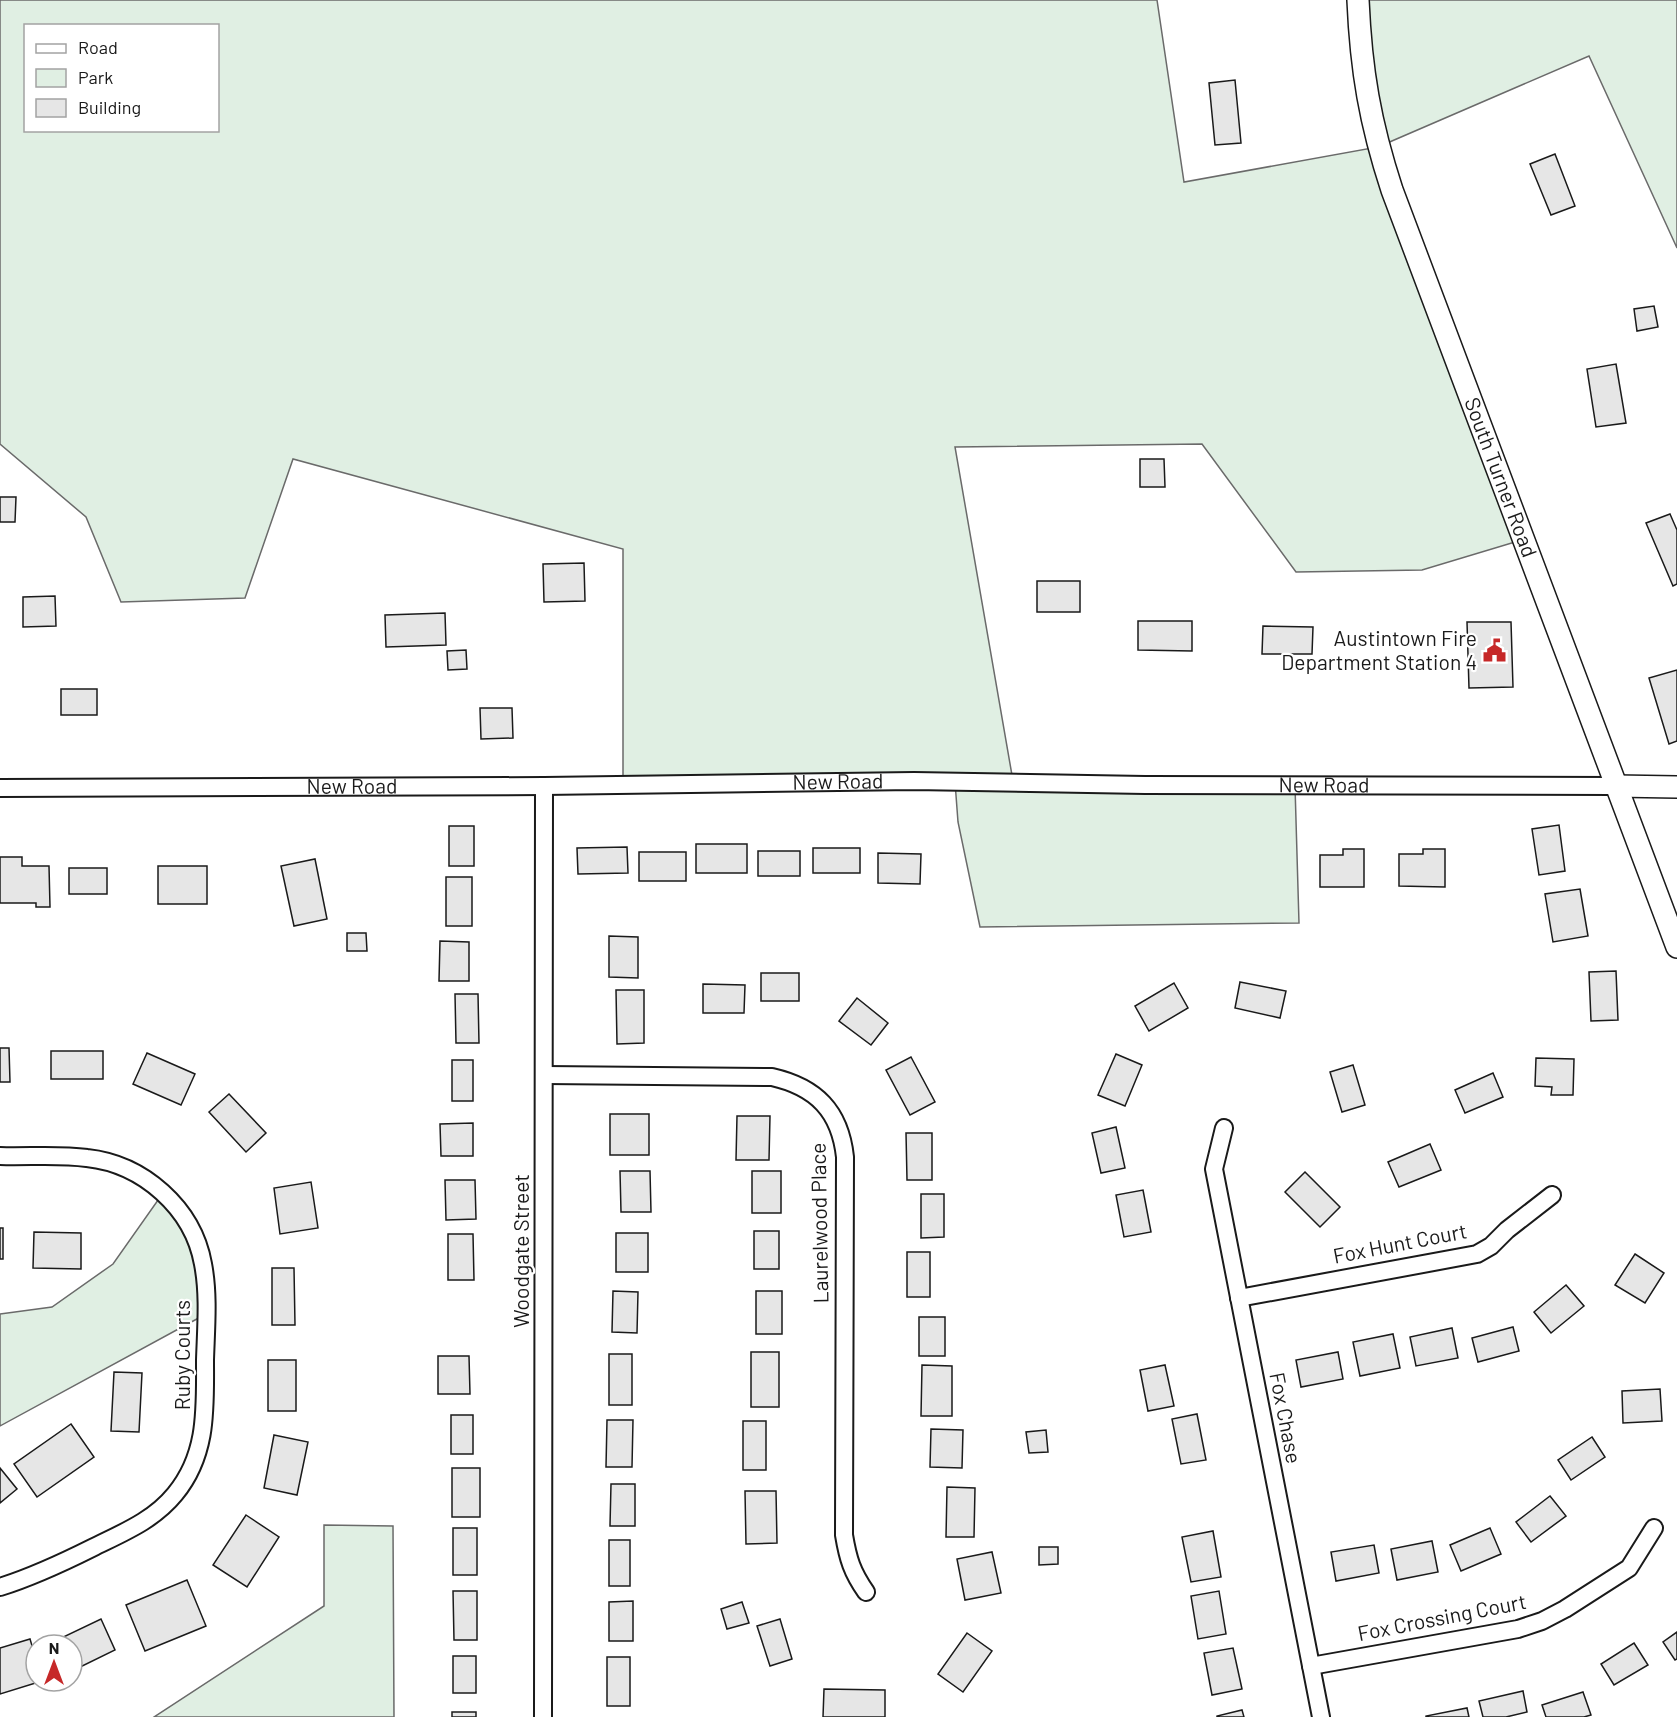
<svg xmlns="http://www.w3.org/2000/svg" width="1677" height="1717" viewBox="0 0 1677 1717" font-family="Barlow,sans-serif">
  <rect width="100%" height="100%" fill="#fff"/>
  <g fill="#e0efe3" stroke="#6a6a6a" stroke-width="1.5" fill-rule="evenodd">
    <path d="M0,0H1157L1184,182L1378,147L1358,0H1677V248L1589,56L1378,147L1525,539L1422,570L1296,572L1202,444L955,447L1013,781L1295,786L1299,923L980,927L958,822L955,782L623,785V549L293,459L245,598L121,602L86,517L0,444ZM26,26H218V130H26Z"/>
    <path d="M163,1193L192,1230L206,1314L0,1426V1314L52,1307L113,1264Z"/>
    <path d="M324,1525L393,1526L394,1717H154L324,1606Z"/>
  </g>
  <g fill="#e6e6e6" stroke="#1a1a1a" stroke-width="1.5">
    <path d="M1235,80L1241,143L1215,145L1209,83Z"/>
    <path d="M1555,154L1575,206L1551,215L1530,164Z"/>
    <path d="M1654,306L1658,327L1637,331L1634,309Z"/>
    <path d="M1616,364L1626,423L1596,427L1587,369Z"/>
    <path d="M1140,459H1164L1165,487H1140Z"/>
    <path d="M0,497H16L15,522H0Z"/>
    <path d="M1670,514L1677,530V584L1673,586L1646,523Z"/>
    <path d="M584,563L585,601L544,602L543,564Z"/>
    <rect x="1037" y="581" width="43" height="31"/>
    <path d="M55,596L56,626L23,627V597Z"/>
    <path d="M445,613L446,645L386,647L385,615Z"/>
    <path d="M1138,621H1192V651L1138,650Z"/>
    <path d="M1467,622H1511L1513,687L1469,688Z"/>
    <path d="M1263,626L1313,627L1312,654H1262Z"/>
    <path d="M466,650L467,669L448,670L447,651Z"/>
    <path d="M1677,670V741L1669,744L1649,678Z"/>
    <rect x="61" y="689" width="36" height="26"/>
    <path d="M480,708H512L513,738L481,739Z"/>
    <path d="M1559,825L1565,871L1539,875L1532,829Z"/>
    <rect x="449" y="826" width="25" height="40"/>
    <rect x="696" y="844" width="51" height="29"/>
    <path d="M627,847L628,873L578,874L577,848Z"/>
    <rect x="813" y="848" width="47" height="25"/>
    <path d="M1343,849H1364V887H1320V855H1343Z"/>
    <path d="M1423,849H1445V887L1399,886V854H1423Z"/>
    <rect x="758" y="851" width="42" height="25"/>
    <rect x="639" y="852" width="47" height="29"/>
    <path d="M878,853L921,854L920,884L878,883Z"/>
    <path d="M0,857H22V866H49L50,907H36V903H0Z"/>
    <path d="M315,859L327,919L294,926L281,866Z"/>
    <rect x="158" y="866" width="49" height="38"/>
    <rect x="69" y="868" width="38" height="26"/>
    <rect x="446" y="877" width="26" height="49"/>
    <path d="M1580,889L1588,936L1553,942L1545,894Z"/>
    <path d="M347,933H366L367,951H347Z"/>
    <path d="M609,936L638,937V978L609,977Z"/>
    <path d="M440,941L469,942V981H439Z"/>
    <path d="M1616,971L1618,1020L1591,1021L1589,972Z"/>
    <rect x="761" y="973" width="38" height="28"/>
    <path d="M1240,982L1286,991L1280,1018L1235,1008Z"/>
    <path d="M1174,983L1188,1008L1149,1031L1135,1006Z"/>
    <path d="M703,984L745,985L744,1013H703Z"/>
    <path d="M616,990H644V1043L617,1044Z"/>
    <path d="M455,994H478L479,1043H456Z"/>
    <path d="M857,998L888,1023L871,1045L839,1021Z"/>
    <path d="M0,1048H9L10,1082H0Z"/>
    <rect x="51" y="1051" width="52" height="28"/>
    <path d="M147,1053L195,1074L181,1105L133,1084Z"/>
    <path d="M1116,1054L1142,1065L1125,1106L1098,1095Z"/>
    <path d="M911,1057L935,1102L910,1115L886,1070Z"/>
    <path d="M1536,1058L1574,1059L1573,1095H1551L1552,1087L1535,1086Z"/>
    <rect x="452" y="1060" width="21" height="41"/>
    <path d="M1353,1065L1365,1105L1342,1112L1330,1072Z"/>
    <path d="M1493,1073L1503,1097L1465,1113L1455,1090Z"/>
    <path d="M229,1094L266,1133L246,1152L209,1112Z"/>
    <rect x="610" y="1114" width="39" height="41"/>
    <path d="M737,1116H770L769,1160H736Z"/>
    <path d="M473,1123V1156H441L440,1124Z"/>
    <path d="M1116,1127L1125,1168L1101,1173L1092,1133Z"/>
    <path d="M906,1133H932V1180H907Z"/>
    <path d="M1430,1144L1441,1170L1399,1187L1388,1162Z"/>
    <path d="M620,1171H650L651,1212H621Z"/>
    <rect x="752" y="1171" width="29" height="42"/>
    <path d="M1305,1172L1340,1207L1320,1227L1285,1192Z"/>
    <path d="M445,1180H475L476,1219L446,1220Z"/>
    <path d="M311,1182L318,1228L280,1234L274,1188Z"/>
    <path d="M1143,1190L1151,1232L1124,1237L1116,1195Z"/>
    <path d="M921,1194H944V1237L921,1238Z"/>
    <rect x="0" y="1228" width="3" height="31"/>
    <rect x="754" y="1231" width="25" height="38"/>
    <path d="M34,1232L81,1233V1269L33,1268Z"/>
    <rect x="616" y="1233" width="32" height="39"/>
    <path d="M448,1234H473L474,1280H448Z"/>
    <rect x="907" y="1252" width="23" height="45"/>
    <path d="M1635,1254L1664,1273L1645,1303L1615,1285Z"/>
    <path d="M272,1268H294L295,1325H272Z"/>
    <path d="M1566,1285L1584,1306L1551,1333L1534,1312Z"/>
    <path d="M613,1291L638,1292L637,1333L612,1332Z"/>
    <rect x="756" y="1291" width="26" height="43"/>
    <rect x="919" y="1317" width="26" height="39"/>
    <path d="M1513,1327L1519,1351L1478,1362L1472,1338Z"/>
    <path d="M1452,1328L1458,1358L1416,1366L1410,1337Z"/>
    <path d="M1393,1334L1400,1368L1360,1376L1353,1342Z"/>
    <rect x="751" y="1352" width="28" height="55"/>
    <path d="M1338,1352L1343,1379L1301,1387L1296,1360Z"/>
    <rect x="609" y="1354" width="23" height="51"/>
    <path d="M438,1356H469L470,1394H438Z"/>
    <rect x="268" y="1360" width="28" height="51"/>
    <path d="M922,1365L952,1366V1416H921Z"/>
    <path d="M1165,1365L1174,1406L1148,1411L1140,1370Z"/>
    <path d="M114,1372L142,1373L139,1432L111,1431Z"/>
    <path d="M1660,1389L1662,1421L1623,1423L1622,1391Z"/>
    <path d="M1197,1414L1206,1460L1181,1464L1172,1419Z"/>
    <rect x="451" y="1415" width="22" height="39"/>
    <path d="M607,1420H633L632,1467H606Z"/>
    <rect x="743" y="1421" width="23" height="49"/>
    <path d="M71,1424L94,1457L37,1497L14,1464Z"/>
    <path d="M931,1429L963,1430L962,1468L930,1467Z"/>
    <path d="M1046,1430L1048,1452L1029,1453L1026,1432Z"/>
    <path d="M274,1435L308,1442L297,1495L264,1488Z"/>
    <path d="M1592,1437L1605,1457L1571,1480L1558,1460Z"/>
    <path d="M0,1468L17,1489L0,1503Z"/>
    <rect x="452" y="1468" width="28" height="49"/>
    <path d="M611,1484H635V1526H610Z"/>
    <path d="M947,1487L975,1488L974,1537H946Z"/>
    <path d="M745,1491H776L777,1543L746,1544Z"/>
    <path d="M1550,1496L1566,1516L1531,1542L1516,1522Z"/>
    <path d="M246,1515L279,1537L247,1587L213,1565Z"/>
    <rect x="453" y="1528" width="24" height="47"/>
    <path d="M1490,1528L1501,1554L1461,1571L1450,1545Z"/>
    <path d="M1213,1531L1221,1577L1191,1582L1182,1537Z"/>
    <rect x="609" y="1540" width="21" height="46"/>
    <path d="M1432,1541L1438,1572L1397,1580L1391,1549Z"/>
    <path d="M1374,1545L1379,1573L1336,1581L1331,1552Z"/>
    <path d="M1039,1547H1058V1564L1039,1565Z"/>
    <path d="M992,1552L1001,1593L965,1600L957,1559Z"/>
    <path d="M187,1580L206,1626L145,1651L126,1605Z"/>
    <path d="M453,1591H477V1640H454Z"/>
    <path d="M1219,1591L1226,1634L1198,1639L1191,1596Z"/>
    <path d="M633,1601V1641H609V1602Z"/>
    <path d="M742,1602L749,1623L727,1629L721,1609Z"/>
    <path d="M101,1619L115,1650L72,1671V1645H60L57,1640Z"/>
    <path d="M780,1619L792,1659L770,1666L757,1626Z"/>
    <path d="M1677,1632V1659L1675,1660L1663,1642Z"/>
    <path d="M967,1633L992,1651L963,1692L938,1674Z"/>
    <path d="M30,1639L36,1659V1681H42L0,1694V1648Z"/>
    <path d="M1634,1643L1648,1665L1614,1685L1601,1664Z"/>
    <path d="M1233,1648L1242,1689L1212,1695L1204,1653Z"/>
    <rect x="453" y="1656" width="23" height="37"/>
    <rect x="607" y="1657" width="23" height="49"/>
    <path d="M824,1689L885,1690V1717H823Z"/>
    <path d="M1523,1691L1527,1712L1506,1717H1483L1479,1701Z"/>
    <path d="M1583,1692L1591,1715L1584,1717H1546L1542,1705Z"/>
    <path d="M1467,1708L1469,1717H1426V1716Z"/>
    <path d="M1242,1710L1244,1717H1217V1716Z"/>
    <rect x="452" y="1712" width="24" height="5"/>
  </g>
  <g fill="none" stroke-linecap="round" stroke-linejoin="round">
    <defs>
      <g id="minor">
        <path id="s1" d="M0,788L544,786L914,781L1145,785L1615,786"/>
        <path d="M545,1075L772,1077C816,1087 840,1111 845,1157L844,1535C848,1559 852,1572 866,1592"/>
        <path d="M1224,1128L1214,1169L1321,1717"/>
        <path d="M0,1156C29,1157 58,1154 87,1158C143,1164 193,1208 203,1264C209,1295 206,1328 205,1360C205,1408 208,1454 175,1494C153,1521 122,1533 92,1548C62,1563 32,1577 0,1587"/>
        <path d="M1239,1298L1477,1254L1491,1246L1507,1230L1552,1195"/>
        <path d="M1311,1666L1518,1629L1542,1621L1565,1609L1629,1568L1654,1528"/>
        <path d="M543,1717L544,786"/>
      </g>
      <g id="tertiary">
        <path id="s2" d="M1358,0C1361,70 1370,123 1392,190L1677,947"/>
        <path d="M1615,786L1677,787"/>
      </g>
    </defs>
    <use href="#minor" stroke="#1a1a1a" stroke-width="20"/>
    <use href="#tertiary" stroke="#1a1a1a" stroke-width="24"/>
    <use href="#minor" stroke="#fff" stroke-width="16"/>
    <use href="#tertiary" stroke="#fff" stroke-width="21"/>
  </g>
  <defs>
    <symbol id="civic-bare" viewBox="-9 -9 18 18"><path d="M-.6-6.5H3V-4.5H.6V-3L4-1V1h2V6H-6V1h2V-1L-.6-3ZM-1.2 2.5V6h2.4V2.5Z" fill="#c62828" stroke="#fff" stroke-width="2.5" paint-order="stroke"/></symbol>
  </defs>
  <g fill-rule="evenodd">
    <use href="#civic-bare" x="1478" y="634" width="33" height="33"/>
  </g>
  <g text-anchor="middle" stroke-width="4.5" stroke-linejoin="round" paint-order="stroke">
    <g font-size="21" fill="#1a1a1a" stroke="#fff">
      <text dy="7" stroke="none"><textPath href="#s2" startOffset="501">South Turner Road</textPath></text>
      <text dy="7" stroke="none"><textPath href="#s1" startOffset="838">New Road</textPath></text>
      <text dy="7" stroke="none"><textPath href="#s1" startOffset="1324">New Road</textPath></text>
      <text dy="7" stroke="none"><textPath href="#s1" startOffset="352">New Road</textPath></text>
      <text transform="translate(820 1223) rotate(-91)" y="7">Laurelwood Place</text>
      <text transform="translate(1400 1244) rotate(-11)" y="7">Fox Hunt Court</text>
      <text transform="translate(522 1251) rotate(-90)" y="7">Woodgate Street</text>
      <text transform="translate(183 1355) rotate(-90)" y="7">Ruby Courts</text>
      <text transform="translate(1285 1418) rotate(79)" y="7">Fox Chase</text>
      <text transform="translate(1442 1618) rotate(-11)" y="7">Fox Crossing Court</text>
    </g>
    <g font-size="21" fill="#1a1a1a" stroke="#fff" text-anchor="end">
      <text x="1477" y="646">Austintown Fire<tspan x="1477" dy="24">Department Station 4</tspan></text>
    </g>
  </g>
  <rect x="24" y="24" width="195" height="108" fill="#ffffff" stroke="#a3a3a3" stroke-width="1.5"/>
  <rect x="36" y="44" width="30" height="9" fill="#ffffff" stroke="#a3a3a3" stroke-width="1.5"/>
  <text x="78" y="54" font-size="18" fill="#1a1a1a">Road</text>
  <rect x="36" y="69" width="30" height="18" fill="#e0efe3" stroke="#a3a3a3" stroke-width="1.5"/>
  <text x="78" y="84" font-size="18" fill="#1a1a1a">Park</text>
  <rect x="36" y="99" width="30" height="18" fill="#e6e6e6" stroke="#a3a3a3" stroke-width="1.5"/>
  <text x="78" y="114" font-size="18" fill="#1a1a1a">Building</text>
  <g transform="translate(54 1663)"><circle r="28" fill="#ffffff" stroke="#a3a3a3" stroke-width="1.5"/>
  <path d="M0-4.5L10 22L0 15L-10 22Z" fill="#c62828"/>
  <text y="-9" font-size="16" font-weight="bold" text-anchor="middle" fill="#1a1a1a">N</text>
  </g>
</svg>
